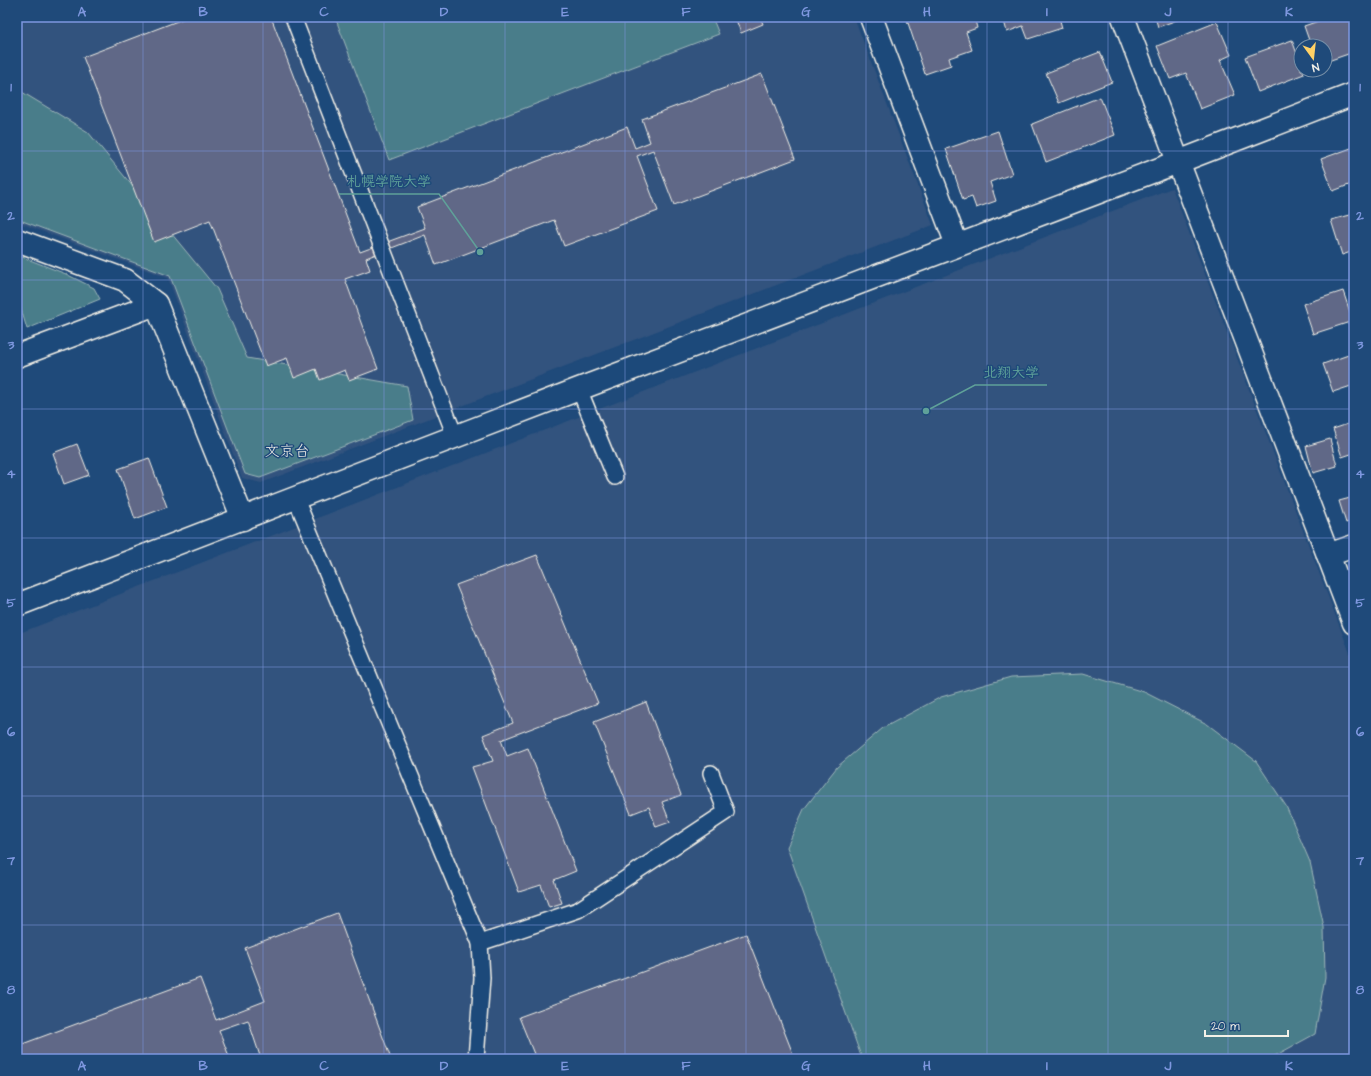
<svg xmlns="http://www.w3.org/2000/svg" width="1371" height="1076" viewBox="0 0 1371 1076" font-family="'Architects Daughter','Klee One',sans-serif">
  <rect width="100%" height="100%" fill="#1f4a7a"/>
  <filter id="ink" filterUnits="userSpaceOnUse"><feTurbulence type="fractalNoise" baseFrequency=".025" numOctaves="2"/><feDisplacementMap in="SourceGraphic" scale="8" xChannelSelector="R" yChannelSelector="G"/><feConvolveMatrix kernelMatrix="1 2 1 2 8 2 1 2 1" color-interpolation-filters="sRGB"/></filter>
  <g filter="url(#ink)">
    <g fill="#33537e">
      <path d="M17,17H854L933,225L261,483L242,478L168,278L17,222Z"/>
      <path d="M1172,188L1354,664V1059H17V634Z"/>
    </g>
    <g fill="#497d8a" stroke="#9eb7b9">
      <path d="M335,17H712L719,34L389,160Z"/>
      <path d="M17,89L88,132L217,289L247,358L407,386L413,420L260,478L245,474L170,276L17,219Z"/>
      <path d="M17,255L66,274L94,288L100,299L27,329L17,296Z"/>
      <path d="M1083,674L1144,692L1207,724L1256,761L1286,806L1310,862L1324,927L1325,977L1315,1034L1269,1059H862L787,847L804,809L837,767L883,728L941,697L1011,677Z"/>
    </g>
    <g fill="#616887" stroke="#f4f1e8">
      <path d="M188,17H271L360,252L425,228L417,207L627,127L635,148L650,142L642,119L762,74L795,159L674,205L653,150L637,156L658,211L564,246L554,220L436,265L425,235L366,258L370,270L345,279L378,369L349,380L345,370L320,380L316,369L294,378L287,358L266,366L210,220L154,242L83,57Z"/>
      <path d="M735,17H760L763,24L741,33Z"/>
      <path d="M906,17H974L977,28L966,32L972,50L949,58L951,65L925,74Z"/>
      <path d="M1003,17H1059L1062,28L1028,39L1023,26L1007,32Z"/>
      <path d="M1155,17H1185L1158,27Z"/>
      <path d="M1330,17H1353L1354,52L1325,62V46H1311L1304,26Z"/>
      <path d="M1217,22L1231,55L1220,60L1235,95L1200,109L1186,73L1170,79L1157,46Z"/>
      <path d="M1292,40L1301,65V70H1303L1304,74L1258,92L1245,57Z"/>
      <path d="M1100,52L1112,82L1059,103L1046,73Z"/>
      <path d="M1100,97L1115,135L1046,162L1032,124Z"/>
      <path d="M998,131L1012,174L990,182L996,201L976,208L972,197L963,200L946,149Z"/>
      <path d="M1354,147V183L1333,191L1321,159Z"/>
      <path d="M1354,214V251L1342,255L1331,220Z"/>
      <path d="M1343,291L1353,321L1313,334L1303,304Z"/>
      <path d="M1354,353V385L1333,392L1323,364Z"/>
      <path d="M1354,422V453L1342,457L1333,429Z"/>
      <path d="M1330,439L1337,466L1313,473L1306,446Z"/>
      <path d="M77,444L89,475L64,484L53,453Z"/>
      <path d="M149,458L167,507L135,519L118,469Z"/>
      <path d="M1354,497V520L1346,523L1339,501Z"/>
      <path d="M537,555L598,703L501,740L507,756L528,748L576,871L554,880L562,903L549,907L541,885L519,892L472,767L493,761L483,735L513,723L456,585Z"/>
      <path d="M646,702L681,795L662,802L670,822L656,827L649,807L631,814L594,722Z"/>
      <path d="M337,913L391,1059H261L248,1020L219,1030L230,1059H17V1046L200,978L216,1020L265,1001L245,948Z"/>
      <path d="M746,934L795,1059H536L519,1017Z"/>
    </g>
    <g fill="none" stroke-linecap="round" stroke-linejoin="round">
      <defs>
        <g id="service">
          <path d="M293,17L455,436"/>
          <path d="M579,389L615,477"/>
          <path d="M296,499L480,943L482,978L476,1059"/>
          <path d="M480,943L578,910L726,812L711,773"/>
        </g>
        <g id="minor">
          <path d="M871,17L957,245"/>
          <path d="M1123,17L1354,623"/>
          <path d="M17,240L125,280L156,304L243,519"/>
          <path d="M17,356L156,304"/>
          <path d="M1328,555L1354,546"/>
          <path d="M17,605L579,389L1178,162L1354,94"/>
        </g>
      </defs>
      <use href="#service" stroke="#f4f1e8" stroke-width="18"/>
      <use href="#minor" stroke="#f4f1e8" stroke-width="25"/>
      <use href="#service" stroke="#1f4a7a" stroke-width="15"/>
      <use href="#minor" stroke="#1f4a7a" stroke-width="22"/>
    </g>
  </g>
  <path fill="none" stroke="#7e97df" stroke-width="1" stroke-opacity="0.55" d="M143,17V1059M263,17V1059M384,17V1059M505,17V1059M625,17V1059M746,17V1059M866,17V1059M987,17V1059M1108,17V1059M1228,17V1059M17,151H1354M17,280H1354M17,409H1354M17,538H1354M17,667H1354M17,796H1354M17,925H1354"/>
  <g text-anchor="middle" stroke-width="3" stroke-linejoin="round" paint-order="stroke">
    <g font-size="15" fill="#f4f1e8" stroke="#1f4a7a">
      <text x="287" y="456">文京台</text>
    </g>
  </g>
  <path fill="none" stroke="#5fa199" stroke-width="1.5" d="M480 252L439 194H339M926 411L975 385H1047"/>
  <g fill="#5fa199" stroke="#1f4a7a" stroke-width="1.5">
    <circle cx="480" cy="252" r="4"/>
    <circle cx="926" cy="411" r="4"/>
  </g>
  <g font-size="14" text-anchor="middle" font-weight="bold" fill="#5fa199" stroke="#1f4a7a" stroke-width="3" stroke-linejoin="round" paint-order="stroke">
    <text x="389" y="186">札幌学院大学</text>
    <text x="1011" y="377">北翔大学</text>
  </g>
  <rect width="1371" height="1076" fill="none" stroke="#1f4a7a" stroke-width="44"/>
  <g transform="translate(1313 58) rotate(165)"><circle r="19" fill="#1f4a7a" stroke="#748da6"/>
  <path d="M0-3L7 15L0 10L-7 15Z" fill="#ffd166"/>
  <text y="-6" font-size="11" font-weight="bold" text-anchor="middle" fill="#f4f1e8">N</text>
  </g>
  <path d="M1205 1030v6h83v-6" fill="none" stroke="#f4f1e8" stroke-width="2"/>
  <text x="1211" y="1030" font-size="12" fill="#f4f1e8" stroke="#1f4a7a" stroke-width="3" paint-order="stroke">20 m</text>
  <rect x="22" y="22" width="1327" height="1032" fill="none" stroke="#7e97df" stroke-width="1.5"/>
  <g font-size="13" text-anchor="middle" font-weight="bold" fill="#7e97df">
    <text x="82" y="16">A</text>
    <text x="203" y="16">B</text>
    <text x="324" y="16">C</text>
    <text x="444" y="16">D</text>
    <text x="565" y="16">E</text>
    <text x="686" y="16">F</text>
    <text x="806" y="16">G</text>
    <text x="927" y="16">H</text>
    <text x="1047" y="16">I</text>
    <text x="1168" y="16">J</text>
    <text x="1289" y="16">K</text>
    <text x="11" y="91">1</text>
    <text x="1360" y="91">1</text>
    <text x="11" y="220">2</text>
    <text x="1360" y="220">2</text>
    <text x="11" y="349">3</text>
    <text x="1360" y="349">3</text>
    <text x="11" y="478">4</text>
    <text x="1360" y="478">4</text>
    <text x="11" y="607">5</text>
    <text x="1360" y="607">5</text>
    <text x="11" y="736">6</text>
    <text x="1360" y="736">6</text>
    <text x="11" y="865">7</text>
    <text x="1360" y="865">7</text>
    <text x="11" y="994">8</text>
    <text x="1360" y="994">8</text>
    <text x="82" y="1070">A</text>
    <text x="203" y="1070">B</text>
    <text x="324" y="1070">C</text>
    <text x="444" y="1070">D</text>
    <text x="565" y="1070">E</text>
    <text x="686" y="1070">F</text>
    <text x="806" y="1070">G</text>
    <text x="927" y="1070">H</text>
    <text x="1047" y="1070">I</text>
    <text x="1168" y="1070">J</text>
    <text x="1289" y="1070">K</text>
  </g>
</svg>
